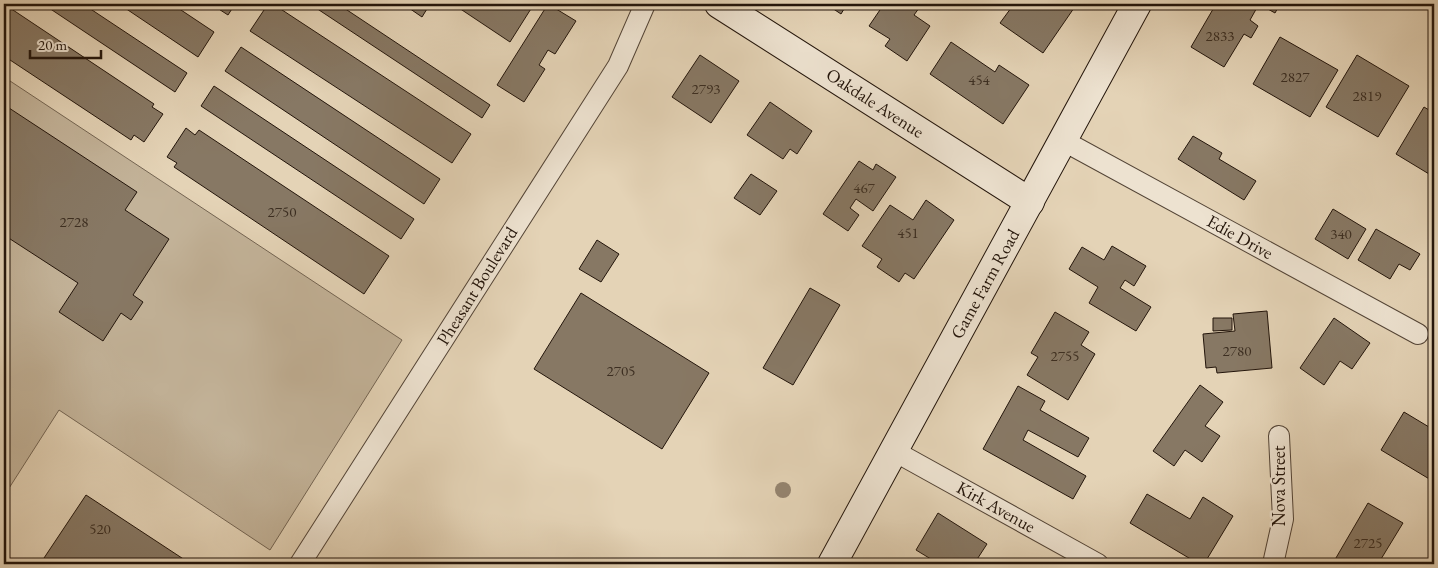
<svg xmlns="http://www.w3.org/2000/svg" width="1438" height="568" viewBox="0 0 1438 568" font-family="'EB Garamond',serif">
  <rect width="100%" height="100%" fill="#e4d3b6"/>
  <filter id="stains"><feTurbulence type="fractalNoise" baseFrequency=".004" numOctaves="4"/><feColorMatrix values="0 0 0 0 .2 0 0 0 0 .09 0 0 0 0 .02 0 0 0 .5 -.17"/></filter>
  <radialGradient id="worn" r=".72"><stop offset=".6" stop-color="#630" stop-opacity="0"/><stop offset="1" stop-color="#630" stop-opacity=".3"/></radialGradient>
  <path fill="#c3b399" stroke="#736452" d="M4,77L402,340L270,550L59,410L4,496Z"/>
  <g fill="#877864" stroke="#23150b">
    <path d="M4,4L154,104L152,107L163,114L144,142L134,135L131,140L4,56Z"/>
    <path d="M43,4H83L187,73L175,92Z"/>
    <path d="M119,4H172L214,32L198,57Z"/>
    <path d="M211,4H235L228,15Z"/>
    <path d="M268,4H273L471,134L452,163L250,31Z"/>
    <path d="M310,4H338L490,105L482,118Z"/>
    <path d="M408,4H430L422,17L406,6Z"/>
    <path d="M453,4H534L510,42Z"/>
    <path d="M548,4L576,21L555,54L548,50L539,65L545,69L524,102L497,85Z"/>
    <path d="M826,4H847L841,14Z"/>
    <path d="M884,4H922L914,15L930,26L907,61L885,46L890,39L869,26Z"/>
    <path d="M1014,4H1025L1028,6L1029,4H1069L1074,8L1043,53L1000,23Z"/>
    <path d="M1216,4H1280L1275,13L1259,4L1250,20L1258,26L1251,38L1244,34L1224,67L1191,47Z"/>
    <path d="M1280,37L1338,70L1310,117L1253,84Z"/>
    <path d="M951,42L995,72L999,65L1029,85L1003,124L930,74Z"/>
    <path d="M241,47L440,179L424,204L225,71Z"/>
    <path d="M700,55L739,81L711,123L672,97Z"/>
    <path d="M1357,55L1409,86L1378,137L1326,107Z"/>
    <path d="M214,86L414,219L401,239L201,106Z"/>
    <path d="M770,102L812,131L797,154L790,149L783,159L747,135Z"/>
    <path d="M6,106L137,192L125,210L169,239L133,295L143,302L131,320L121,313L103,341L59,312L78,283L4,235V109Z"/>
    <path d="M1424,107L1434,113V177L1396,154Z"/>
    <path d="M186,128L195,135L199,130L389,256L364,294L174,167L177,163L167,157Z"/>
    <path d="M1193,136L1222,153L1219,159L1256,181L1244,200L1178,159Z"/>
    <path d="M859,161L873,170L876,164L896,177L873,211L856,199L850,208L859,215L848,231L823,214Z"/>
    <path d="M751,174L777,191L760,215L734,198Z"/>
    <path d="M926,200L954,220L914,279L905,273L899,282L877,267L882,259L862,246L890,205L913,220Z"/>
    <path d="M1333,209L1366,229L1348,259L1315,239Z"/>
    <path d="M1376,229L1420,254L1410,270L1399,264L1390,279L1358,260Z"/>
    <path d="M597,240L619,254L601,282L579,269Z"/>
    <path d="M1112,246L1146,266L1134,286L1125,280L1120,288L1151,307L1136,331L1089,303L1098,287L1069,269L1082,247L1104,260Z"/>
    <path d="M810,288L840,305L793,385L763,368Z"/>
    <path d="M581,293L709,373L662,449L534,369Z"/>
    <path d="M1267,311L1272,368L1217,373L1216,367L1206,368L1203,334L1235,331L1233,314Z"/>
    <path d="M1055,312L1089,332L1081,345L1095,354L1068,400L1027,375L1038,357L1031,353Z"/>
    <path d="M1213,318H1232V330L1213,331Z"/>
    <path d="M1334,318L1370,343L1352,369L1340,361L1324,385L1300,368Z"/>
    <path d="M1200,385L1223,402L1205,426L1220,436L1202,462L1185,450L1174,466L1153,451Z"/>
    <path d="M1018,386L1045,401L1040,410L1089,438L1078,457L1028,430L1023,440L1086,476L1073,499L983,449Z"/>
    <path d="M1404,412L1434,430V451L1432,455L1434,457V474L1431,480L1381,450Z"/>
    <path d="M1147,494L1190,519L1203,497L1233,516L1204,564H1199L1130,523Z"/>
    <path d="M86,495L191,564H40Z"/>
    <path d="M1368,503L1403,523L1378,564H1335L1333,563Z"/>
    <path d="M938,513L987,544L974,564H963L956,560L953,564H939L916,550Z"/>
  </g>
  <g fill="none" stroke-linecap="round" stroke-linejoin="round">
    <defs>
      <g id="street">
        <path d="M1062,140L1418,334"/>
        <path d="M894,451L1098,564"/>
        <path d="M300,564L618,66L645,4"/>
        <path d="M1273,564L1283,519L1279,436"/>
      </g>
      <g id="secondary">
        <path d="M719,4L1030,202"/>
        <path d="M832,564L1137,4"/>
      </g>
    </defs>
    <use href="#street" stroke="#534436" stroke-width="22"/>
    <use href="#secondary" stroke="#23150b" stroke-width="30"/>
    <use href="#street" stroke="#ede2d0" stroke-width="20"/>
    <use href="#secondary" stroke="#ede2d0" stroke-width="28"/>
  </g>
  <circle fill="#948470" cx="783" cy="490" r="8"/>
  <g text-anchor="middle" stroke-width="4.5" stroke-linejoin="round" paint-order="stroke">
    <g font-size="15" fill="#3c2e21">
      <text x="1220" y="41">2833</text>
      <text x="1295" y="82">2827</text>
      <text x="979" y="85">454</text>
      <text x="706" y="94">2793</text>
      <text x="1367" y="101">2819</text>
      <text x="864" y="193">467</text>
      <text x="282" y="217">2750</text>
      <text x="74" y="227">2728</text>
      <text x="908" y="238">451</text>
      <text x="1341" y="239">340</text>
      <text x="1237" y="356">2780</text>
      <text x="1065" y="361">2755</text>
      <text x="621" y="376">2705</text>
      <text x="100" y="534">520</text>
      <text x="1368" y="548">2725</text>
    </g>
    <g font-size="18" fill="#23150b" stroke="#ede2d0">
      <text transform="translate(875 103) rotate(33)" y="6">Oakdale Avenue</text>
      <text transform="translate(1240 237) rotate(29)" y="6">Edie Drive</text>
      <text transform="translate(985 284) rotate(-61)" y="6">Game Farm Road</text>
      <text transform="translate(477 286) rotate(-58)" y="6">Pheasant Boulevard</text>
      <text transform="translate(1279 486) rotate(-90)" y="6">Nova Street</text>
      <text transform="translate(996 507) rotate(29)" y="6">Kirk Avenue</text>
    </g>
  </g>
  <rect width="1438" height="568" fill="none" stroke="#e4d3b6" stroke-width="20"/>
  <rect x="5" y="5" width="1428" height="558" fill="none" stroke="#23150b" stroke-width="2.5"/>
  <rect x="10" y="10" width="1418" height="548" fill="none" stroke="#23150b"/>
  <path d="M30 50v8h71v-8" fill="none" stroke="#23150b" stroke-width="2.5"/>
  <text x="38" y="50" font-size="15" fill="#23150b" stroke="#ede2d0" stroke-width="4" paint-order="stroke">20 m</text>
  <rect width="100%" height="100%" filter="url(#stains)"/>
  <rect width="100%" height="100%" fill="url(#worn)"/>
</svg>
